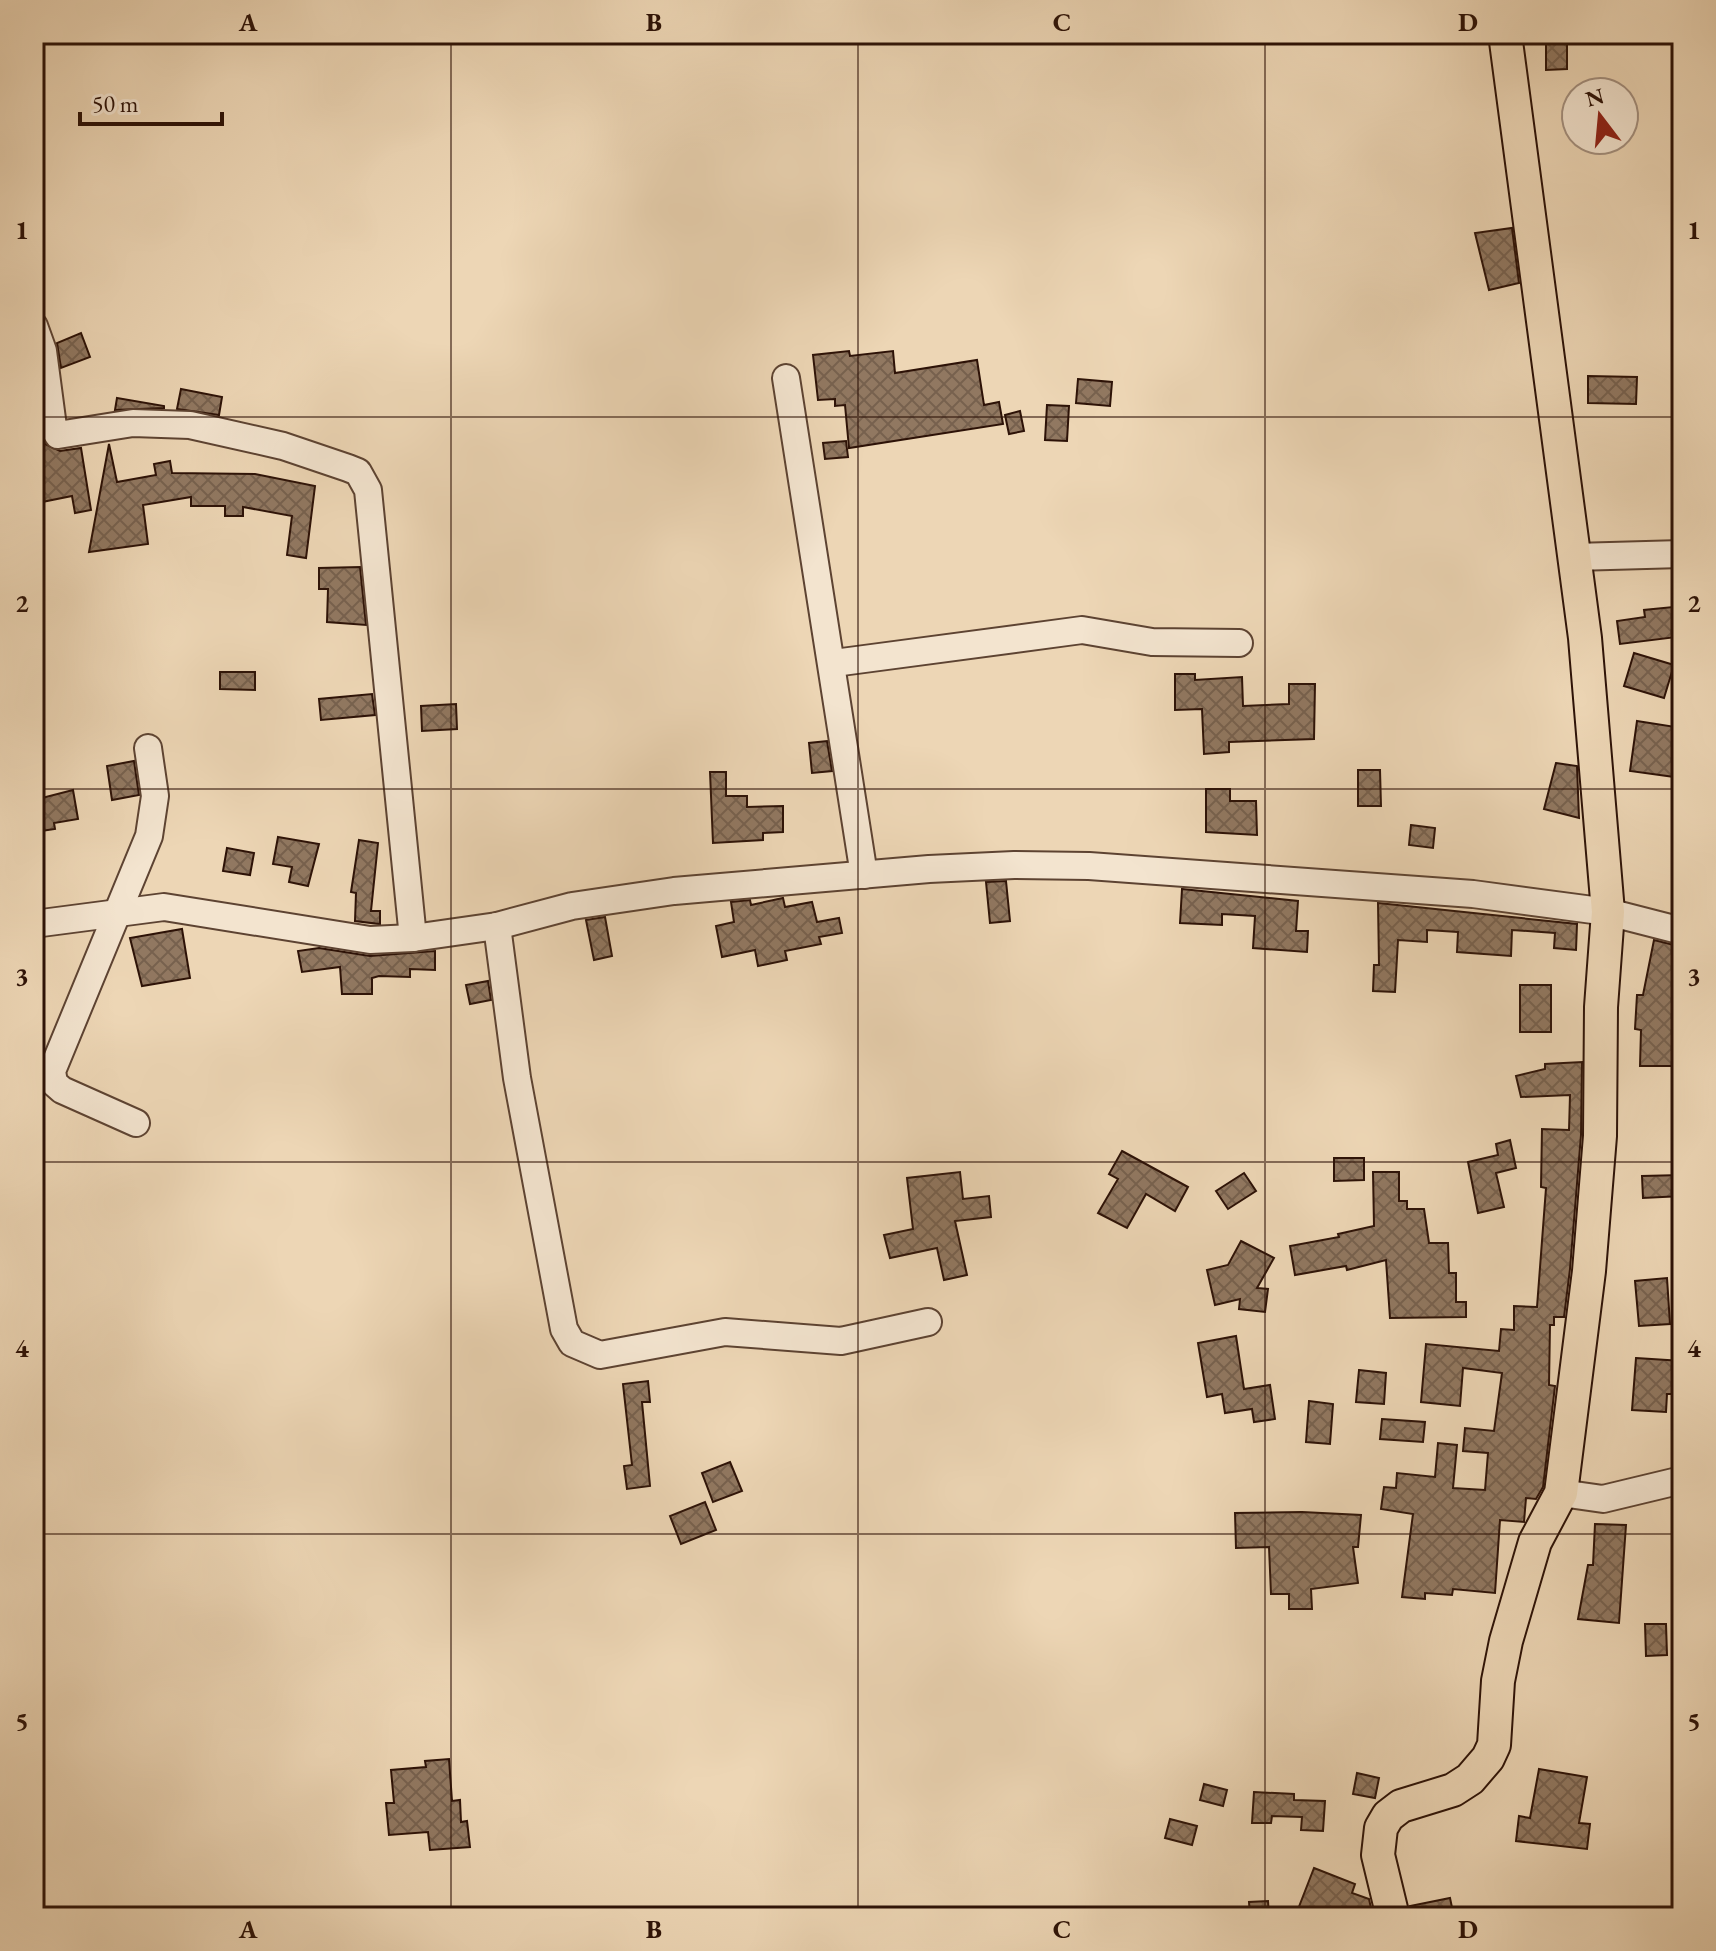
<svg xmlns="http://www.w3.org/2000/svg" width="1716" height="1951" viewBox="0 0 1716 1951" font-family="'EB Garamond',serif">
  <defs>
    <pattern id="building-cross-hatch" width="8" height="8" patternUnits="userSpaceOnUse" patternTransform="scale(2)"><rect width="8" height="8" fill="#917861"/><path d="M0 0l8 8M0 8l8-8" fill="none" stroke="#77614e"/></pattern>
  </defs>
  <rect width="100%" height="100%" fill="#edd6b5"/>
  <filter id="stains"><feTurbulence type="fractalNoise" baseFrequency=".0025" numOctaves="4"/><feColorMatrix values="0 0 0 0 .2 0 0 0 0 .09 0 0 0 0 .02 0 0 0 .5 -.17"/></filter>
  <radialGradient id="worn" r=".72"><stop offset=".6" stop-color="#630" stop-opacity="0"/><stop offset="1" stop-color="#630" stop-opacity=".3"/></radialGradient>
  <g fill="url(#building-cross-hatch)" stroke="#2d1207" stroke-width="2">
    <path d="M1546,34H1567V69L1546,70Z"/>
    <path d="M1512,228L1519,283L1489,290L1475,233Z"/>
    <path d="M81,333L90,357L61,368L57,343Z"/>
    <path d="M849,351L850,356L893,351L895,373L977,360L984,405L999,402L1003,424L849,448L845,405L835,406V399L818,400L813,355Z"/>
    <path d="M1588,376L1637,377L1636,404L1588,403Z"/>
    <path d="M1078,379L1112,382L1110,406L1076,403Z"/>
    <path d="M181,389L222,397L219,415L177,409Z"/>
    <path d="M117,398L164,406V408L115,410Z"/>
    <path d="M34,405L37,430L45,444L60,451L81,448L91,510L75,513L72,496L42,502L34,465Z"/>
    <path d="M1047,405L1069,406L1067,441L1045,440Z"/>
    <path d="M1020,411L1024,431L1009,434L1005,415Z"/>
    <path d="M846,441L848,457L825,459L823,443Z"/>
    <path d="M109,444L117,482L156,475L154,464L170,461L172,473L255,474L315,486L306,558L287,555L292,516L243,507V516H225V506H191V497L143,505L148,544L89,552Z"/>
    <path d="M360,567L366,625L327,622L328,589H319V568Z"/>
    <path d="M1673,607L1677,637L1620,644L1617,621L1645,617L1644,610Z"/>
    <path d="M1634,653L1674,665L1664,698L1624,686Z"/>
    <path d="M220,672H255V690L220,689Z"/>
    <path d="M1175,674H1195V680L1242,677L1243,706L1289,704V684H1315L1314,739L1229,742V752L1204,754L1202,709L1175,710Z"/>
    <path d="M372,694L375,715L321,720L319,699Z"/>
    <path d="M456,704L457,729L422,731L421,706Z"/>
    <path d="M1637,721L1682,728V778L1630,771Z"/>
    <path d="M827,741L832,771L812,773L809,743Z"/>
    <path d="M134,761L139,795L112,800L107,766Z"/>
    <path d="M1556,763L1577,766L1579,818L1544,809Z"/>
    <path d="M1358,770H1380L1381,806H1358Z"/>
    <path d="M710,772H726V796H747V807L783,806V832L763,833V840L713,843Z"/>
    <path d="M1206,789H1230V801H1256L1257,835L1206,832Z"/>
    <path d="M73,790L78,819L54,823L55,829L34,832V800Z"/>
    <path d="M1411,825L1435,828L1433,848L1409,845Z"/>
    <path d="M278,837L319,844L308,886L289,882L292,867L273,864Z"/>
    <path d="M359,840L378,843L371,911H380V924L355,921L356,893L351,892Z"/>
    <path d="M227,848L254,853L250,875L223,871Z"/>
    <path d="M1006,881L1010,921L990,923L986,882Z"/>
    <path d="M1182,889L1298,901L1296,931H1308L1307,952L1253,948L1255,916L1222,914V925L1180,923Z"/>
    <path d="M783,898L785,907L812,902L817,922L839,918L842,933L819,937L821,944L785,951L787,960L758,966L755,950L722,957L716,926L734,922L731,902L750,900L751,905Z"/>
    <path d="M1378,903L1577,924L1576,950L1554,948L1555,933L1512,930L1511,956L1457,952L1458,932L1427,930V942L1398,940L1395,992L1373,991L1374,965H1379Z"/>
    <path d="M605,917L612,956L594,960L586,920Z"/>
    <path d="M182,929L190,978L142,986L130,938Z"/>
    <path d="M1654,940L1682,947V1024H1677L1676,1066H1640L1641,1030L1635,1029L1637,995H1643Z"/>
    <path d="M319,948L370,956L435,951V970L410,969V977L379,976L372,978V994H342L340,967L302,972L298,951Z"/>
    <path d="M488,981L491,1000L470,1004L466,985Z"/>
    <rect x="1520" y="985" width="31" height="47"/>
    <path d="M1582,1062L1581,1135L1570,1269L1564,1317H1554V1325H1550L1549,1385L1555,1386L1543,1487L1536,1499L1526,1498L1524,1522L1500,1520L1495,1593L1453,1589L1452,1595L1425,1593V1599L1402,1597L1413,1514L1381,1509L1384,1487L1396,1488L1397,1473L1435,1477L1438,1443L1457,1445L1453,1488L1485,1490L1488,1453L1463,1451L1465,1428L1494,1431L1502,1373L1463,1368L1460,1406L1421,1402L1426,1344L1499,1351L1501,1329L1514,1330V1306L1537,1307L1546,1188L1541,1187L1542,1129L1569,1130L1570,1095L1521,1097L1516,1076L1545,1069V1064Z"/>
    <path d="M1510,1140L1516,1168L1496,1173L1504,1207L1478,1213L1468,1162L1498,1155L1496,1144Z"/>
    <path d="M1122,1151L1188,1187L1175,1211L1146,1194L1127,1228L1098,1213L1118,1179L1109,1174Z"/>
    <path d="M1334,1158H1364V1180L1334,1181Z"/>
    <path d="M960,1172L963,1199L989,1196L991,1217L955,1221L967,1275L944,1280L937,1248L890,1258L884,1235L913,1229L907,1178Z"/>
    <path d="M1373,1172H1399V1201H1407V1209H1424L1429,1243H1448L1449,1273H1456V1302H1466V1317L1390,1318L1386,1260L1347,1270L1346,1266L1295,1275L1290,1246L1339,1237L1338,1234L1374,1226Z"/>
    <path d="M1244,1173L1256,1191L1228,1209L1216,1191Z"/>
    <path d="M1682,1175V1196L1643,1198L1642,1176Z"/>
    <path d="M1241,1241L1274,1258L1257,1288L1268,1289L1265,1312L1239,1309L1240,1299L1215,1305L1207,1270L1228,1265Z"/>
    <path d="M1667,1278L1670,1324L1639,1326L1635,1281Z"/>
    <path d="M1236,1336L1244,1389L1270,1385L1275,1419L1254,1422L1252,1409L1225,1413L1222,1394L1207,1397L1198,1343Z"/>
    <path d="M1636,1358L1682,1361V1394H1667L1666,1412L1632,1410Z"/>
    <path d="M1359,1370L1386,1373L1384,1404L1356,1402Z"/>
    <path d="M648,1381L650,1402H642L650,1486L627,1489L624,1466L632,1465L623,1384Z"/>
    <path d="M1309,1401L1333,1404L1330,1444L1306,1442Z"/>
    <path d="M1382,1419L1425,1422L1423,1442L1380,1439Z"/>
    <path d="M730,1462L742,1491L713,1502L702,1473Z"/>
    <path d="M705,1502L716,1530L681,1544L670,1516Z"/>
    <path d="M1302,1512L1361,1515L1358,1547H1353L1358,1583L1311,1589L1312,1609H1289V1594H1271L1269,1547L1236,1548L1235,1513Z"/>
    <path d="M1595,1524L1626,1525L1619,1623L1578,1619L1588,1565H1593Z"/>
    <path d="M1645,1624H1666L1667,1655L1646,1656Z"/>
    <path d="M449,1759L452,1801L460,1800L461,1822L467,1821L470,1847L430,1850L428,1832L389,1835L386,1803H394L391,1770L426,1767L425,1761Z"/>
    <path d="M1539,1769L1587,1777L1579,1823L1590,1824L1587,1849L1516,1841L1519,1816L1530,1818Z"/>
    <path d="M1357,1773L1379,1778L1375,1798L1353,1794Z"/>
    <path d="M1204,1784L1227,1790L1223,1806L1200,1800Z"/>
    <path d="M1254,1792L1294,1794V1800L1325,1801L1323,1831L1301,1830L1302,1817L1272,1816L1271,1823H1252Z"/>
    <path d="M1170,1819L1197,1826L1192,1845L1165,1838Z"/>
    <path d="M1314,1868L1355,1884L1352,1893L1369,1899L1373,1917H1295Z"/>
    <path d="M1450,1898L1454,1917H1411L1410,1906Z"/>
    <path d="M1268,1901L1269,1917H1250L1249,1902Z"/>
  </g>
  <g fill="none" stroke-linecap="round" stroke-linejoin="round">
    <defs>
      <g id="minor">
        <path d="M34,326L43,351L53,427L58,435L133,423L190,425L283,446L348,468L358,472L368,490L413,938"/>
        <path d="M786,378L864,875"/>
        <path d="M1574,557L1682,554"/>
        <path d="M834,663L1082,630L1152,642L1239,643"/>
        <path d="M34,924L164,907L370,940L413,938L497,926L572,906L674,891L929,869L1014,865L1089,866L1473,894L1608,912L1682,931"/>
        <path d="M497,926L517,1078L564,1329L572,1343L600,1355L725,1332L841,1341L928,1322"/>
        <path d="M136,1123L62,1090L54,1083L52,1071L149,836L155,796L148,748"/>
        <path d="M1561,1493L1603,1499L1682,1480"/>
      </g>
      <path id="major" d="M1393,1917L1378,1855L1381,1828L1388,1816L1401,1806L1453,1790L1470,1779L1488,1758L1494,1745L1498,1681L1506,1641L1535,1542L1561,1493L1589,1271L1600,1136L1601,1007L1608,912L1585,638L1505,34"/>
    </defs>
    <use href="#minor" stroke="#5d4332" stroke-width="30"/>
    <use href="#major" stroke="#2d1207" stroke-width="36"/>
    <use href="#minor" stroke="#f3e4cf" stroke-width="26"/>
    <use href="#major" stroke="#edd6b5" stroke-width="32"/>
  </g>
  <path fill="none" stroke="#2d1207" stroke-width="2" stroke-opacity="0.55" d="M451,34V1917M858,34V1917M1265,34V1917M34,417H1682M34,789H1682M34,1162H1682M34,1534H1682"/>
  <rect width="1716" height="1951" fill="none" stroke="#edd6b5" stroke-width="88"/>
  <g transform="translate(1600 116) rotate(344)"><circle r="38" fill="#f3e4cf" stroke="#a4907f" stroke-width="2"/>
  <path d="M0-6L14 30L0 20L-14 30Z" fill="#8f2418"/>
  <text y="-12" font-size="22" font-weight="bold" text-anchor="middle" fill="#2d1207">N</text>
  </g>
  <path d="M80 112v12h142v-12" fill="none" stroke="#2d1207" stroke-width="4"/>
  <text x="92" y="112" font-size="24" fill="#2d1207" stroke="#f3e4cf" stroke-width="6" paint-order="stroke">50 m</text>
  <rect x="44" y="44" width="1628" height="1863" fill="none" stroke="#2d1207" stroke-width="3"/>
  <g font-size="26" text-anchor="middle" font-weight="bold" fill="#2d1207">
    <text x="248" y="31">A</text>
    <text x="654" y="31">B</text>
    <text x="1062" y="31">C</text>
    <text x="1468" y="31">D</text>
    <text x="22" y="239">1</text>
    <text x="1694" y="239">1</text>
    <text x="22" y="612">2</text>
    <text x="1694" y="612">2</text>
    <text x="22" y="985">3</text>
    <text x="1694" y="985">3</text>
    <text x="22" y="1357">4</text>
    <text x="1694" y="1357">4</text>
    <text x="22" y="1730">5</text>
    <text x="1694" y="1730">5</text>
    <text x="248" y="1938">A</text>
    <text x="654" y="1938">B</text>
    <text x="1062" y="1938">C</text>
    <text x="1468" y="1938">D</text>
  </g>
  <rect width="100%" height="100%" filter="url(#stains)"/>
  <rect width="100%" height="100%" fill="url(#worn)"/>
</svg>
